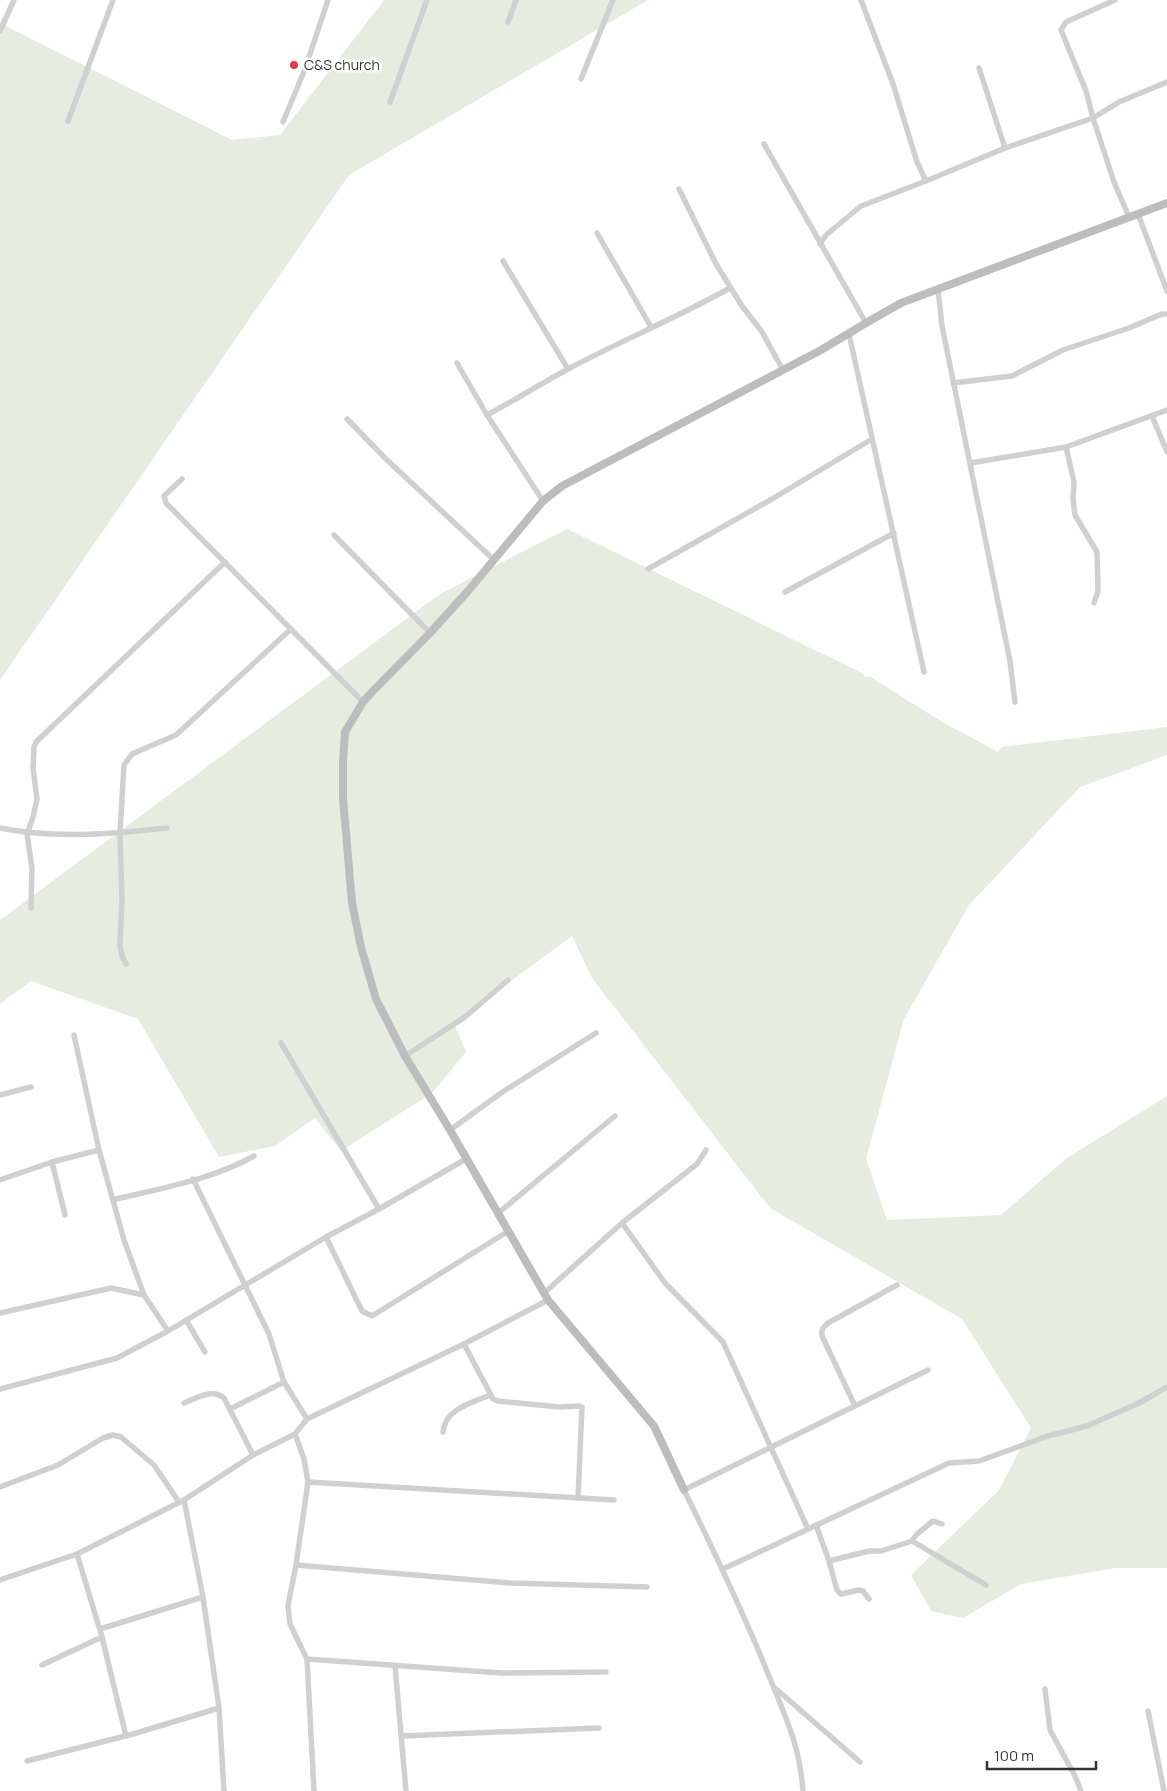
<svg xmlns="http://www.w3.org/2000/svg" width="1167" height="1791" viewBox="0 0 1167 1791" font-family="Manrope,sans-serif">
  <rect width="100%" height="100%" fill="#fff"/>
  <g fill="#e6ecdf">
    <path d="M384,0H648L349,175L0,680V23L232,140L280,135Z"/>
    <path d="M567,529L860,672L864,674L863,676L868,678L869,676L939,720L998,752L1002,747L1167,727V755L1080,787L969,905L904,1019L866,1159L887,1220L1001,1215L1067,1158L1167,1096V1568H1116L1021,1584L963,1618L931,1611L911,1575L999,1490L1031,1428L962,1319L770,1208L592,978L572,936L454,1023L466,1052L432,1093L341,1151L315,1118L275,1146L219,1157L138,1019L31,981L0,1004V920L440,594Z"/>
  </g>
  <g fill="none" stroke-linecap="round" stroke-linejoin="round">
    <g stroke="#d0d0d0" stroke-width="5.5">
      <path d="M861,0L893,84L917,162L926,181"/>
      <path d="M1115,0L1066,22L1061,30L1086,91L1093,118L1114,182L1129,217"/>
      <path d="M508,22L516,0"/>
      <path d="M0,31L14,0"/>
      <path d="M979,68L1005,148"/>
      <path d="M581,79L613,0"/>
      <path d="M390,102L427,0"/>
      <path d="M68,121L113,0"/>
      <path d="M283,122L305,69L328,0"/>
      <path d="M764,144L866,323"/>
      <path d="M679,189L716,264L742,306L762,332L783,370"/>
      <path d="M1138,214L1167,291"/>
      <path d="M597,233L651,327"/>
      <path d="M820,244L826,235L861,206L926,181L1005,148L1093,118L1119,102L1167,82"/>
      <path d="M503,261L568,369"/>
      <path d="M938,289L942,326L1010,661L1015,702"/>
      <path d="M849,334L924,672"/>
      <path d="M457,363L487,415L543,501"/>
      <path d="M953,383L1012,376L1063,350L1129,328L1162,314H1167"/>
      <path d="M487,415C515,400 542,383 570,368C623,340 678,317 730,288"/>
      <path d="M1152,416L1167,452"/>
      <path d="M347,419L386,459L493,559"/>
      <path d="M1066,447L1074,482L1073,499L1075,515L1097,552L1098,591L1094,603"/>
      <path d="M971,463L1066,447L1167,410"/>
      <path d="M182,479L164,496L166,503L363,702"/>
      <path d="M334,535L430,633"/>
      <path d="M648,569L772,499L872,439"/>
      <path d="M785,592L894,533"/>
      <path d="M0,828C54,839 112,834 167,828"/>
      <path d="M31,908L32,868L27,834L33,817L37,799L33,768L34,747L36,742L225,562"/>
      <path d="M126,964L122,956L120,946L122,899L120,833L124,765L132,754L176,735L291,629"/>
      <path d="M74,1035L99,1150L124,1240L144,1295L168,1331"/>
      <path d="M281,1043L379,1209"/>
      <path d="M405,1056L465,1017L508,980"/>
      <path d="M0,1095L31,1087"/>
      <path d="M450,1130L501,1093L596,1033"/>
      <path d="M52,1162L65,1215"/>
      <path d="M193,1179L269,1334L284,1382L307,1419"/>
      <path d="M0,1180L52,1162L99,1150"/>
      <path d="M113,1200C161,1188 211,1180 254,1156"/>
      <path d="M497,1214L615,1116"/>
      <path d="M622,1223L665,1283L723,1342L808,1529"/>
      <path d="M326,1237L362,1311L372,1316L507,1232"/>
      <path d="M544,1293L622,1223L697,1164L706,1150"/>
      <path d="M0,1313L111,1288L144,1295"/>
      <path d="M186,1320L205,1352"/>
      <path d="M464,1344L493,1399L498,1401L559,1407L579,1406L582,1407L578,1498"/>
      <path d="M0,1389L117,1358L168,1331L326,1237L379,1209L466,1159"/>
      <path d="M184,1403C196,1398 213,1388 224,1398L253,1455"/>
      <path d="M855,1406L823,1338C820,1331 822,1328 828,1323L897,1285"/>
      <path d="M230,1409L284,1382"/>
      <path d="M443,1432C445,1409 471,1403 490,1395"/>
      <path d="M295,1434L304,1459L308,1482L296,1565L288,1605L290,1624L307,1659L314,1791"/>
      <path d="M308,1482L614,1500"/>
      <path d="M0,1487L58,1465L103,1438L113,1435L121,1437L154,1465L179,1502"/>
      <path d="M184,1500L203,1597L219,1708"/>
      <path d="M816,1525L829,1561L869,1551H881L912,1541L986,1585"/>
      <path d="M912,1541L917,1534L933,1521L942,1524"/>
      <path d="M77,1554L102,1637L126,1736"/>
      <path d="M829,1561L837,1590L841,1594L859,1590L863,1591L869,1599"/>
      <path d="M296,1565L510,1583L647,1587"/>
      <path d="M723,1569L949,1463L979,1461L1048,1436L1087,1426L1139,1403L1167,1387"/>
      <path d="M0,1580L77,1554L184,1500L253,1455L295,1434L307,1419L464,1344L548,1300"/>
      <path d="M100,1629L203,1597"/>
      <path d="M307,1659L501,1673L606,1672"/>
      <path d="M42,1665L102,1637"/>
      <path d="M395,1666L406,1791"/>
      <path d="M775,1688L860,1762"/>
      <path d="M1045,1689L1050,1730L1075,1776L1081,1791"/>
      <path d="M1148,1711L1164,1791"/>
      <path d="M402,1736L599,1728"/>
      <path d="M27,1761L133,1734L219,1708L224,1791"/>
      <path d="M803,1791C800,1748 787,1720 771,1681C745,1616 715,1553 684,1490L928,1370"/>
    </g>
    <path stroke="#bdbdbd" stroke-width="8" d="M684,1490L654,1426L548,1300L450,1130L405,1056L376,999L361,947L352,903L343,798V760L345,732L363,702L372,692L430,633L468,591L543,501L562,486L821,350L866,323L901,303L1167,203"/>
  </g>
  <circle fill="#e63946" stroke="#fff" stroke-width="2" cx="294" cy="65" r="5"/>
  <g text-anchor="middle" stroke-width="5" stroke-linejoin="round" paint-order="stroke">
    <g font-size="14" fill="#333" stroke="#fff" text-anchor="start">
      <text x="304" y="70">C&amp;S church</text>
    </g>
  </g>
  <path d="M987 1761v8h109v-8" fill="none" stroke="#333333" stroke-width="2.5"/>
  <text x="994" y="1761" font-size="15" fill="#333333" stroke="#ffffff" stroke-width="4" paint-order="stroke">100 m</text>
</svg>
